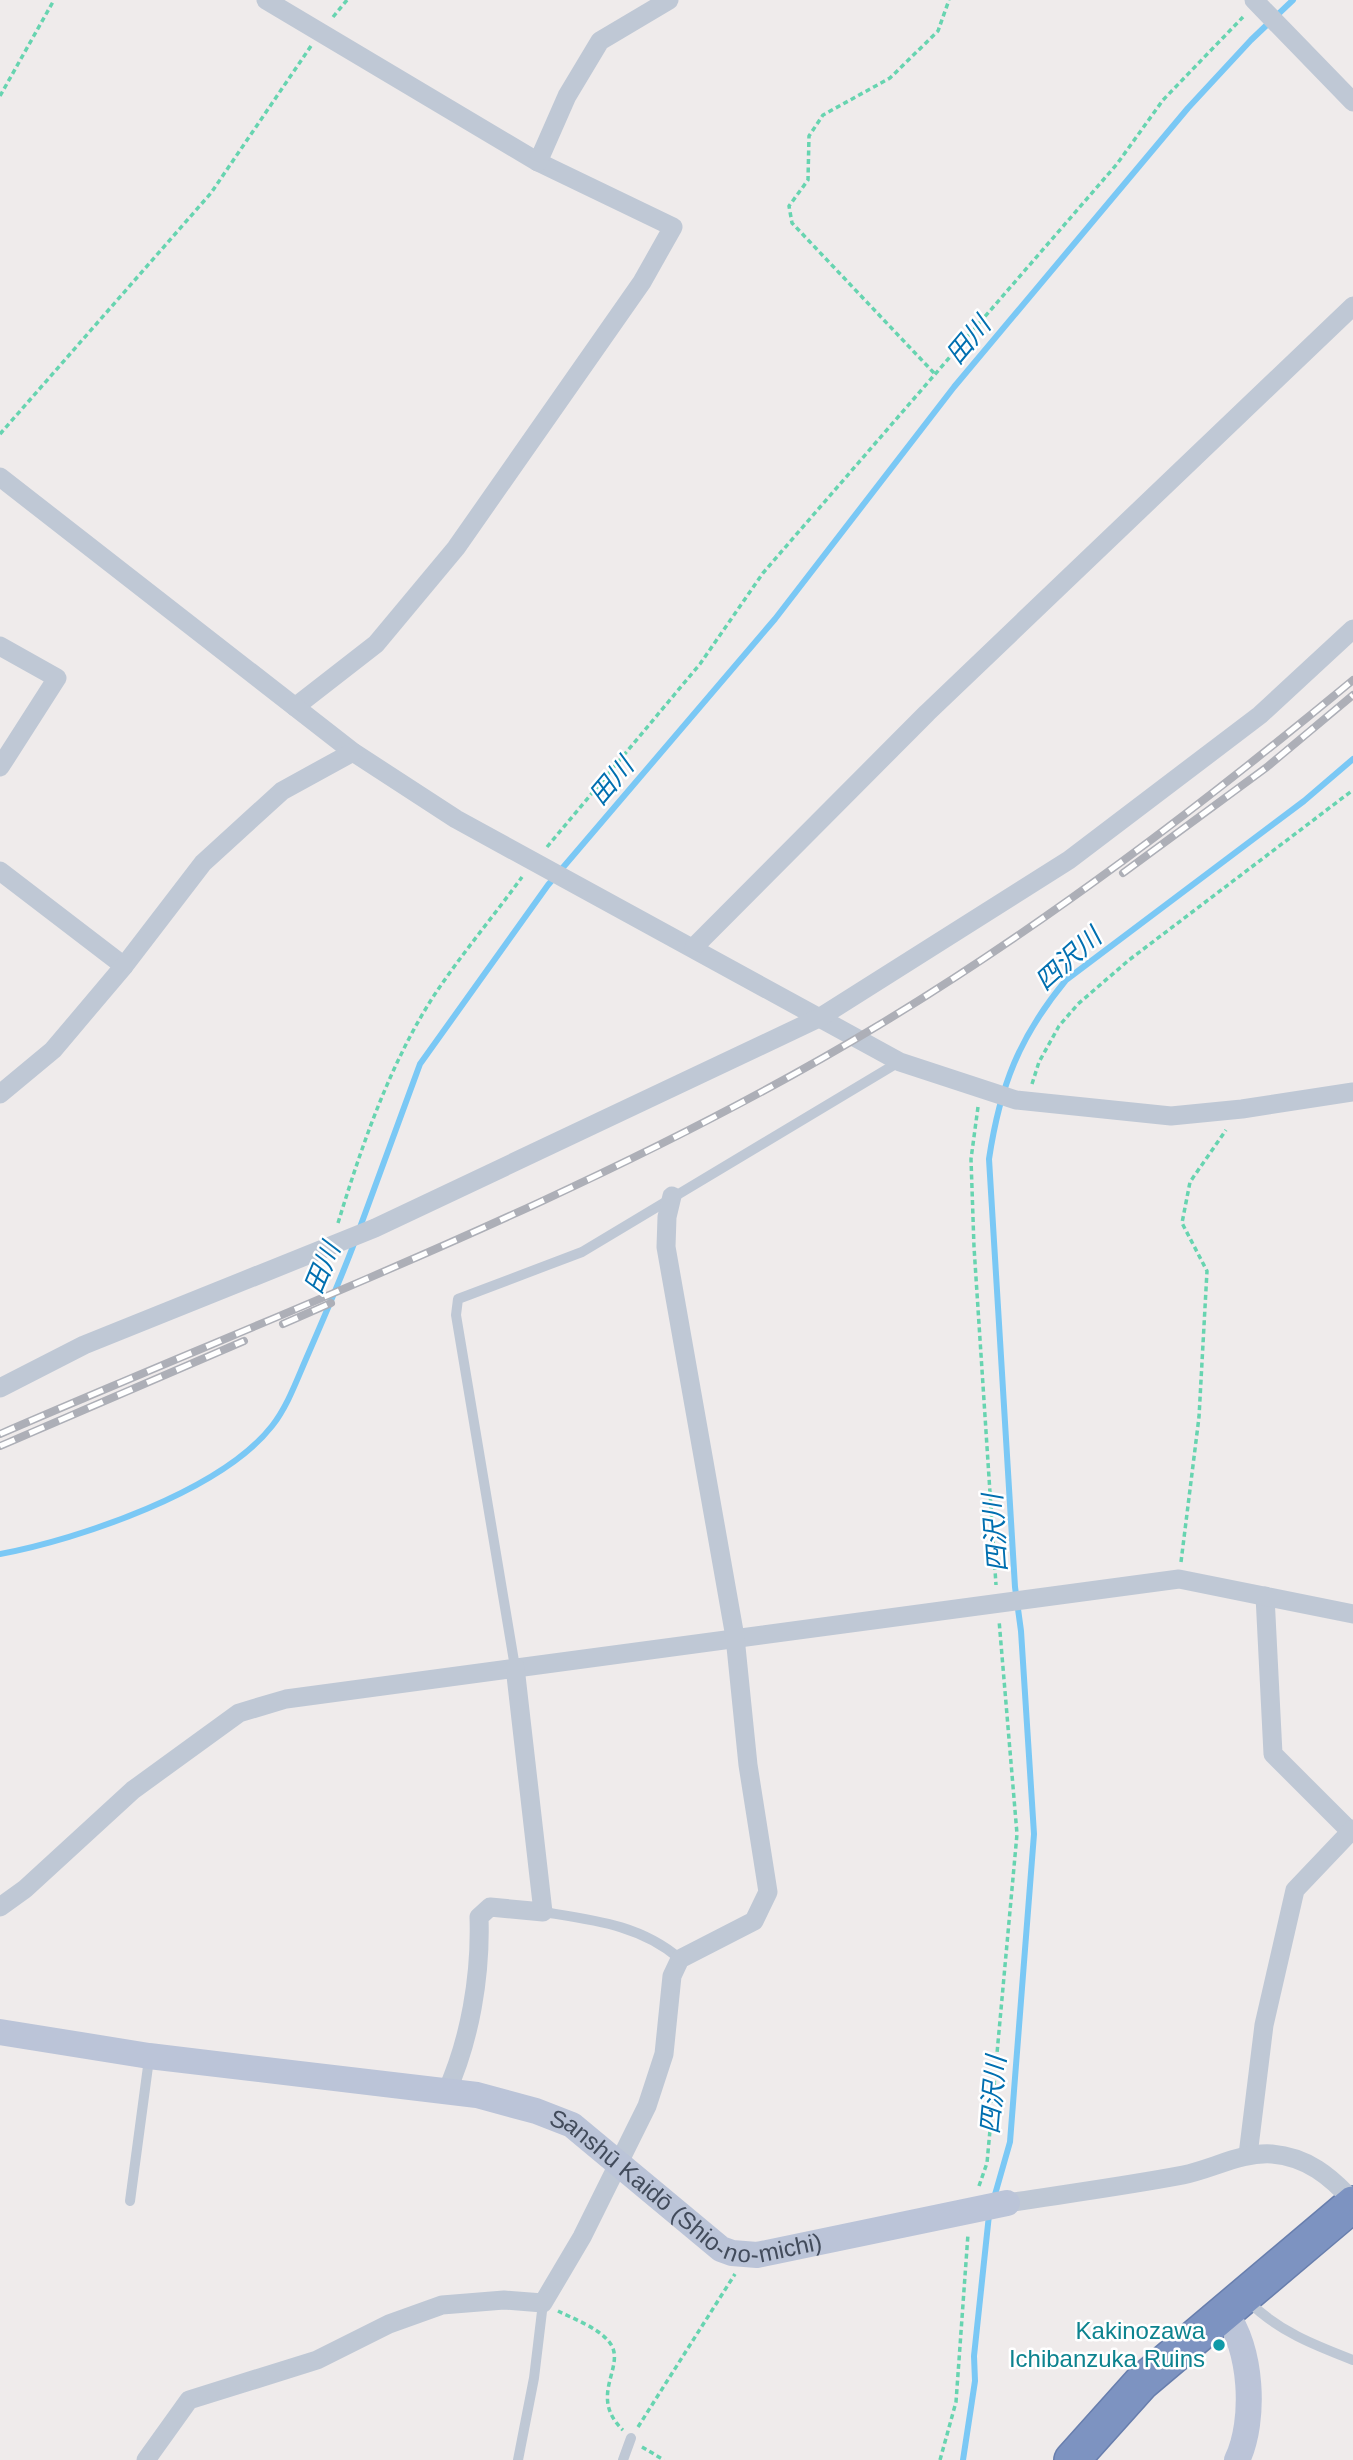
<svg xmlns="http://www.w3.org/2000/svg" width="1353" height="2460" viewBox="0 0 1353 2460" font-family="Arial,'Noto Sans JP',sans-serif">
  <rect width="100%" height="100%" fill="#efebeb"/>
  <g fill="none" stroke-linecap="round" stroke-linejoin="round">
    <g stroke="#7ac8f5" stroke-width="6">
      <path d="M359,1230L420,1064L548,885L775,619L954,387L1188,108L1251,40L1293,0"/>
      <path d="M0,1554C80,1539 221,1491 272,1426C287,1407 296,1382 306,1359C323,1320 340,1281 355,1241"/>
      <path d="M994,2198L1010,2142L1034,1834L1021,1631L1015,1587L989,1159C1000,1086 1019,1037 1066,980L1304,801L1353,759"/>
      <path d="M963,2460L975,2381L974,2356L989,2215"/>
    </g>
    <defs>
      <path id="highway" d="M1072,2460L1141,2383L1353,2204"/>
    </defs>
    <use href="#highway" stroke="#687ead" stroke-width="38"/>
    <g stroke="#67d4b0" stroke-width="3.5" stroke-dasharray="5 3.5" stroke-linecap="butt">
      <path d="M333,17L347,0"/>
      <path d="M0,96L54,0"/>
      <path d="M934,373L792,223L789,206L808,180L809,136L823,115L890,78L938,31L949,0"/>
      <path d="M0,434L211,193L311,46"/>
      <path d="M547,847L700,664L763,573L1117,164L1163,100L1243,17"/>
      <path d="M1032,1084L1039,1062L1059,1026L1078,1004L1129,960L1353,790"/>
      <path d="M978,1107L971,1159L974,1247L996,1585"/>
      <path d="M338,1223C362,1145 389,1066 433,997C460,956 493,917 522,877"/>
      <path d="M1181,1562L1199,1417L1207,1271L1182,1223L1190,1182L1226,1130"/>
      <path d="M979,2186L987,2163L1017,1834L999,1620"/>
      <path d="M558,2311C574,2319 599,2328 610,2343C627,2366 587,2396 623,2430"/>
      <path d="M638,2427L735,2274"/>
      <path d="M642,2447L664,2460"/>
      <path d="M940,2460L956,2402L968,2234"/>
    </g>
    <g stroke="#bfc8d5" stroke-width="10">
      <path d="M515,1667L456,1315L458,1299L582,1252L899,1062"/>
      <path d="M543,1912C593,1920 641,1925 680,1959"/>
      <path d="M130,2201L149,2059"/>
      <path d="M1248,2301C1278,2331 1314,2345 1353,2360"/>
      <path d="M518,2460L534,2378L543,2303"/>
      <path d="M623,2460L631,2438"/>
    </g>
    <g stroke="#bfc8d5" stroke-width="19">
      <path d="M266,0L538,162L673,227L642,282L456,548L376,644L295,707"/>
      <path d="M1254,0L1353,102"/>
      <path d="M538,162L567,96L600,41L669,0"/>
      <path d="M0,477L353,752L456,819L900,1062L1016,1100L1171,1116L1242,1109L1353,1092"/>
      <path d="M0,646L57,678L0,767"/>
      <path d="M0,871L124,966"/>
      <path d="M694,947L927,713L1353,306"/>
      <path d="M0,1094L53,1050L124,966L203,863L282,791L353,752"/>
      <path d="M0,1388L84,1345L375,1228L819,1018L1069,860L1260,715L1353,629"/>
      <path d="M1265,1596L1273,1754L1350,1831"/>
      <path d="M0,1907L25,1889L133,1790L239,1713L286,1699L1179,1579L1353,1614"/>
      <path d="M446,2093C470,2040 481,1976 479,1917L490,1907L543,1912L515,1667"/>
      <path d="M1248,2155L1264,2025L1295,1890L1353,1829"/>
      <path d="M1007,2203C1065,2194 1125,2186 1183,2175C1213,2169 1241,2152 1272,2154C1307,2157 1330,2176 1353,2201"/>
      <path d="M146,2460L189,2400L317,2360L389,2324L442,2305L504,2300L543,2303L582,2237L647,2106L664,2054L672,1976L680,1959L754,1921L768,1892L748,1765L735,1637L666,1247L667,1217L672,1196"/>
    </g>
    <g stroke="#bbc4d8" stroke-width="26">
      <path id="s1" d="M0,2032L149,2056L477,2095L536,2111L572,2125L721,2249L732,2253L757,2255L1007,2203"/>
      <path d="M1225,2313C1252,2347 1256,2421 1237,2460"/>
    </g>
    <use href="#highway" stroke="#7d93c1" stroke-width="35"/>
    <defs>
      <g id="rail">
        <path d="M1123,873L1267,767L1353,695"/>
        <path d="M283,1324L331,1303"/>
        <path d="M0,1434C296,1306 602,1192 879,1025C1046,924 1202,805 1353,680"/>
        <path d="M0,1446L244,1341"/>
      </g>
    </defs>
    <use href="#rail" stroke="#adafb7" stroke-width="8"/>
    <use href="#rail" stroke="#fff" stroke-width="5" stroke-dasharray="16" stroke-linecap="butt"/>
  </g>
  <circle fill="#0f9aa8" stroke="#fff" stroke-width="2.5" cx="1219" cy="2345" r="7"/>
  <g text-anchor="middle" stroke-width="5" stroke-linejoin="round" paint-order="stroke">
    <g font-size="24" fill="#424b5b" stroke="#fff">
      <text dy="8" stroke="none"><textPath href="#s1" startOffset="718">Sanshū Kaidō (Shio-no-michi)</textPath></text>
    </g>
    <g font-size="24" fill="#0d838f" stroke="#fff" text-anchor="end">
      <text x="1205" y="2339">Kakinozawa<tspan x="1205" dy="28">Ichibanzuka Ruins</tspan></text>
    </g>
    <g font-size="26" font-style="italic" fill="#006fb0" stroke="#fff">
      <text transform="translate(968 340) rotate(-50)" y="9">田川</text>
      <text transform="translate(611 781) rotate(-50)" y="9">田川</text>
      <text transform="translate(1068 959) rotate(-42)" y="9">四沢川</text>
      <text transform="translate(322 1268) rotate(-67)" y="9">田川</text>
      <text transform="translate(995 1533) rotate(-94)" y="9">四沢川</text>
      <text transform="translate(993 2095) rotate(-85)" y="9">四沢川</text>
    </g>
  </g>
</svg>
